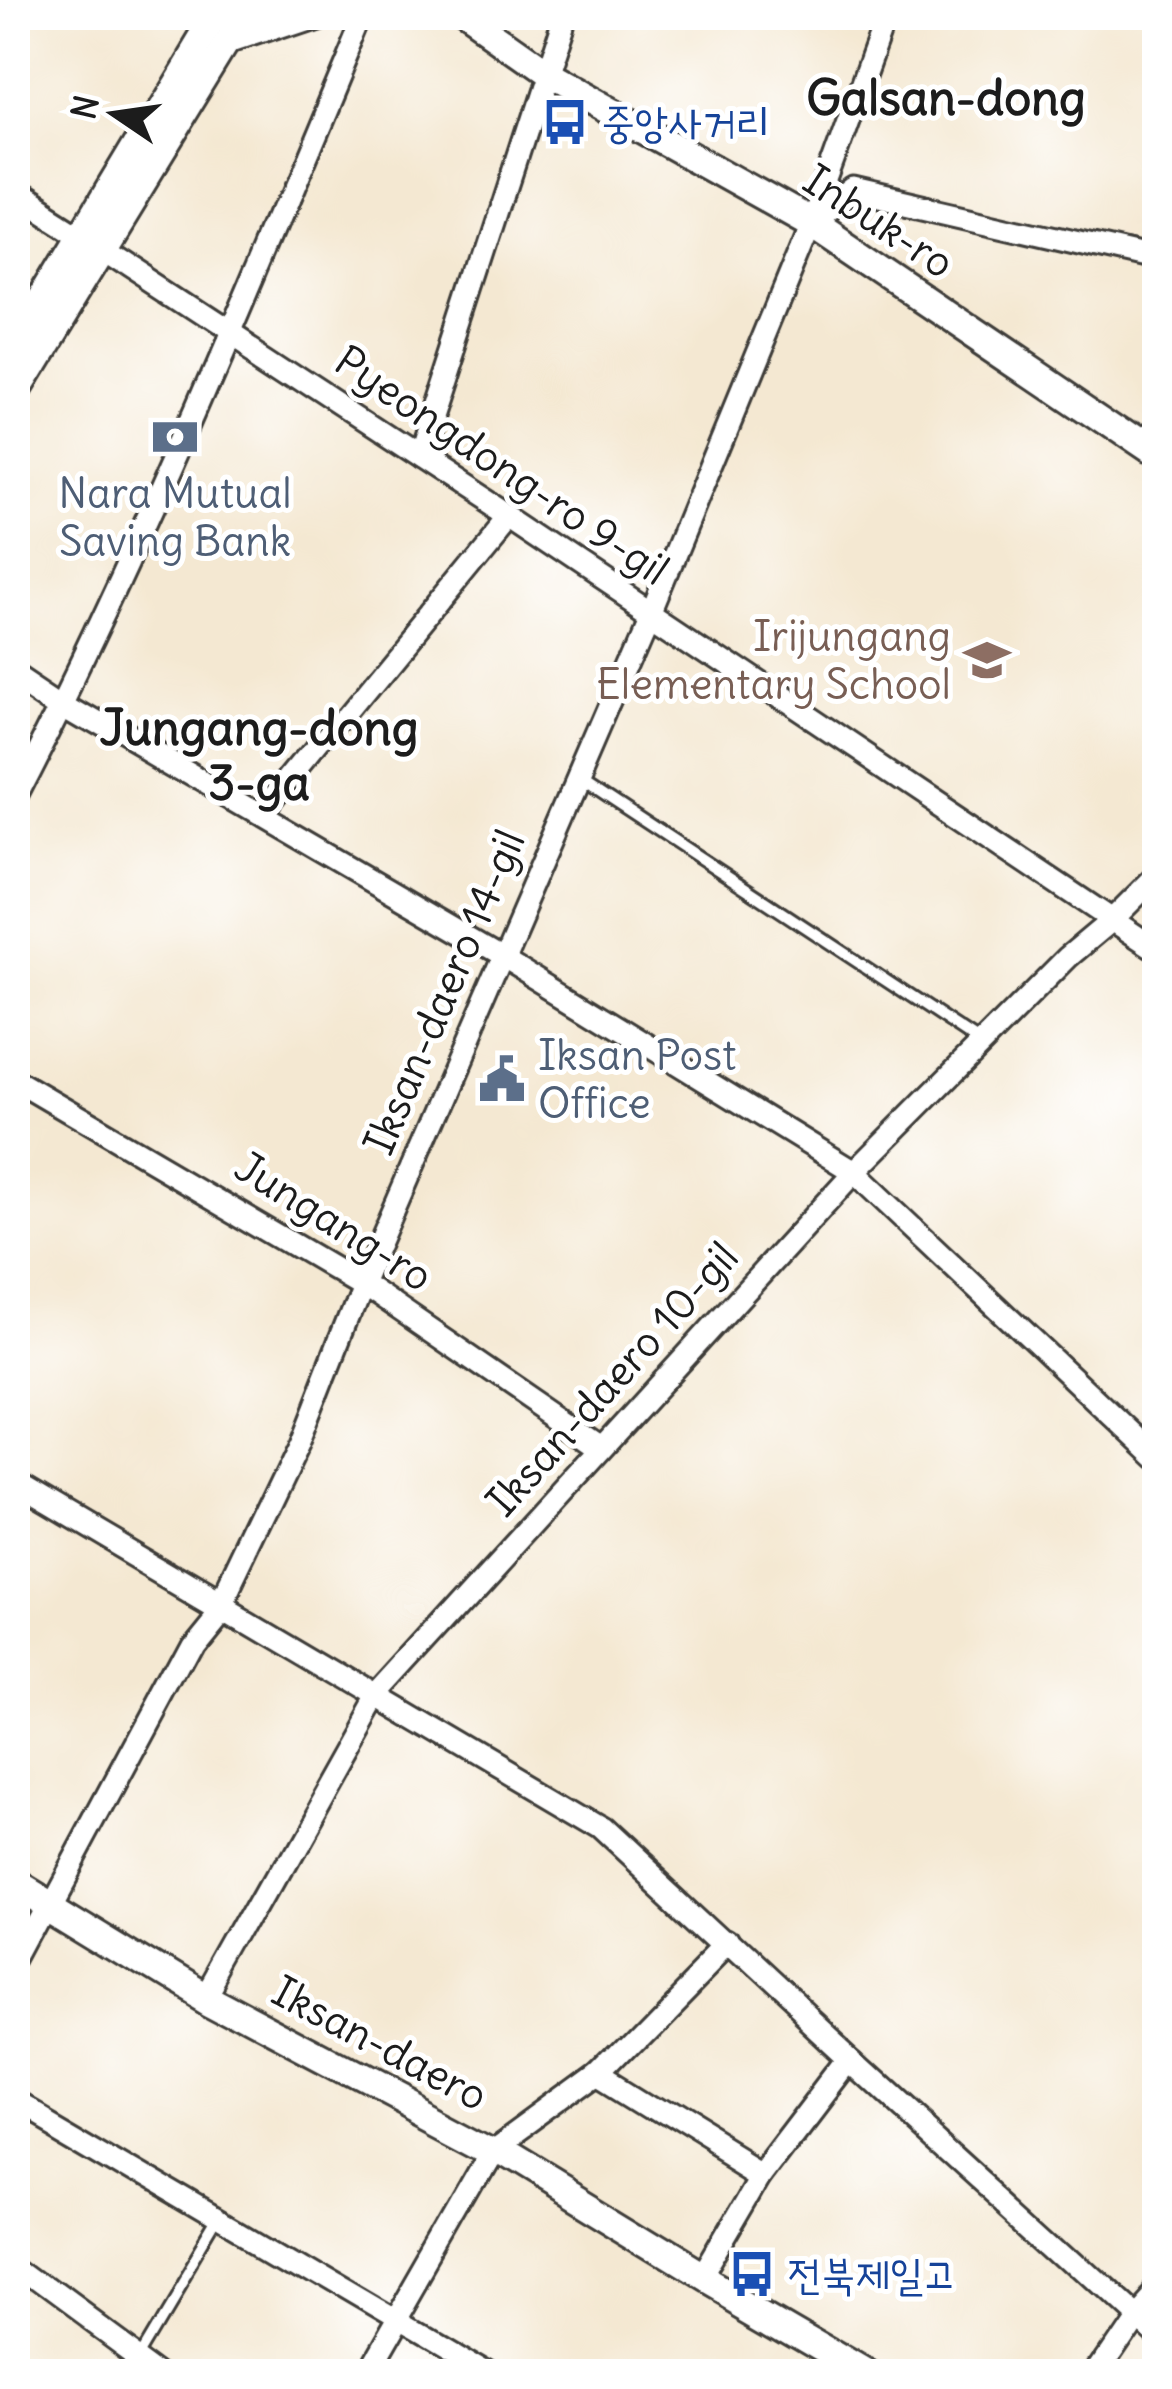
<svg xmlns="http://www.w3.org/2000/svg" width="1172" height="2389" viewBox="0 0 1172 2389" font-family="Delius,'Poor Story',sans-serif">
  <rect width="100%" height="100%" fill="#fff"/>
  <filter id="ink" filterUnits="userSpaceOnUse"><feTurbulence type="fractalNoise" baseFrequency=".00833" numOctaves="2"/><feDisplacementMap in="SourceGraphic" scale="24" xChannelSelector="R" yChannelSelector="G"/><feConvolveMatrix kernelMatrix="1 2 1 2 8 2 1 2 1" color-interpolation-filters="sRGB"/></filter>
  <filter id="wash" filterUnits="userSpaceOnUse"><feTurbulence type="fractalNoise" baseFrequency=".004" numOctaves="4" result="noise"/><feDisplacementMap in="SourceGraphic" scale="48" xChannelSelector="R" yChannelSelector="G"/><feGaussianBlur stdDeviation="2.7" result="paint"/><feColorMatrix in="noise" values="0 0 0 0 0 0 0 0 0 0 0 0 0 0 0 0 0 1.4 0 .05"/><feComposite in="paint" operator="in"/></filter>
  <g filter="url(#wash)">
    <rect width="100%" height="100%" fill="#f4e8d2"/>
  </g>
  <g filter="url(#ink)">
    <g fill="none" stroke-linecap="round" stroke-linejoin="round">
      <defs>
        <g id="service">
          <path d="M579,778L982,1044"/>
          <path d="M140,2357L221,2221"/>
        </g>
        <g id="minor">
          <path d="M227,45L316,15"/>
          <path d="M15,192L84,236"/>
          <path d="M812,223L853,190L1157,260"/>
          <path d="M101,249L509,516L1157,950"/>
          <path d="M419,457L562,15"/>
          <path d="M15,667L64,700L501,955L854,1172L1157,1458"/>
          <path d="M15,795C146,542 253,278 363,15"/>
          <path d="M264,815L509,516"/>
          <path d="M15,1080L361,1283L601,1448"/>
          <path d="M15,1482L601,1828L852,2061L1157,2338"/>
          <path d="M15,1969L192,1639L222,1602L299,1441L361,1283L651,612L811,223L886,15"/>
          <path d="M206,1999L376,1696L854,1172L1068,957L1111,921L1157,875"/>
          <path d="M601,2072L766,2174"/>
          <path d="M15,2098L484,2374"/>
          <path d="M15,2265L163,2374"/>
          <path d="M704,2280L766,2174L852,2061"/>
          <path d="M365,2374L493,2151L601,2072L727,1943"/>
          <path d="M1087,2374L1129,2312L1157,2281"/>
        </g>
        <g id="tertiary">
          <path d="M460,15L544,74L811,223L1157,457"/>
          <path d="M15,347L215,15"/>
          <path d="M15,392L246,15"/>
          <path d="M15,1882L206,1999L493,2151L704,2280L865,2374"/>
        </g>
      </defs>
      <use href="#service" stroke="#3c3b37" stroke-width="16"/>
      <use href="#minor" stroke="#3c3b37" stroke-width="27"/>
      <use href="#tertiary" stroke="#3c3b37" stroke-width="33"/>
      <use href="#service" stroke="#fff" stroke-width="10"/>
      <use href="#minor" stroke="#fff" stroke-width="21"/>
      <use href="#tertiary" stroke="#fff" stroke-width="27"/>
      <path stroke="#1c1c1c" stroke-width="6" d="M15,2362L29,2374"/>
    </g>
  </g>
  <defs>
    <symbol id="bus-bare" viewBox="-9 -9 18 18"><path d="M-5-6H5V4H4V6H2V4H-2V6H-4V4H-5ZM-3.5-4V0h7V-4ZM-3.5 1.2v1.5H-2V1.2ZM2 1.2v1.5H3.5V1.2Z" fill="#1a4fb4" stroke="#fff" stroke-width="2.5" paint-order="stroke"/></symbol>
    <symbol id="bank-bare" viewBox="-9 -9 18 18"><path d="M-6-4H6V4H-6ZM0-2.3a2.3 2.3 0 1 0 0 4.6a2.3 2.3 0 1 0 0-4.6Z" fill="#5c6f8a" stroke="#fff" stroke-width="2.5" paint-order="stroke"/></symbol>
    <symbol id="school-bare" viewBox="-9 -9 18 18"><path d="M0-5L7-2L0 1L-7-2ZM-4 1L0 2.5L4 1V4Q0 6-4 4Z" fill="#8d6e63" stroke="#fff" stroke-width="2.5" paint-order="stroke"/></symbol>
    <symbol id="civic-bare" viewBox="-9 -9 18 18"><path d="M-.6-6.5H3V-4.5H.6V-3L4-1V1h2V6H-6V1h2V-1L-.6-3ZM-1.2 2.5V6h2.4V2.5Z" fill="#5c6f8a" stroke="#fff" stroke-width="2.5" paint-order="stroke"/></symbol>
  </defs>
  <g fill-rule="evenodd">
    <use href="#bus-bare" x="532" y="89" width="66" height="66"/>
    <use href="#bank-bare" x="142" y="404" width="66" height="66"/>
    <use href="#school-bare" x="954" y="627" width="66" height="66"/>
    <use href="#civic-bare" x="469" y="1046" width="66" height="66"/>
    <use href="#bus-bare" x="719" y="2241" width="66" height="66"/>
  </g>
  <g text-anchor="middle" stroke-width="10" stroke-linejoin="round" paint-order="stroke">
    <g font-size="42" fill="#164399" stroke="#fff" text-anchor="start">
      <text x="601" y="137">중앙사거리</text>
      <text x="788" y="2289">전북제일고</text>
    </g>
    <g font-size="42" fill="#1c1c1c" stroke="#fff">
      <text transform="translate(879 221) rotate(33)" y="15">Inbuk-ro</text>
      <text transform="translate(502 465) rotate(34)" y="15">Pyeongdong-ro 9-gil</text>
      <text transform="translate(444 992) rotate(-67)" y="15">Iksan-daero 14-gil</text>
      <text transform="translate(334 1221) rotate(32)" y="15">Jungang-ro</text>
      <text transform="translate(612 1379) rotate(-48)" y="15">Iksan-daero 10-gil</text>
      <text transform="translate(380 2043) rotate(28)" y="15">Iksan-daero</text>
    </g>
    <g font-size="42" fill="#4e5e75" stroke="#fff">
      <text x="175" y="508">Nara Mutual<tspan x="175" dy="48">Saving Bank</tspan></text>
      <text x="538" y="1070" text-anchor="start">Iksan Post<tspan x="538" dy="48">Office</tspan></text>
    </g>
    <g font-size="42" fill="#785e54" stroke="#fff" text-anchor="end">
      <text x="951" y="651">Irijungang<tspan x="951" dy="48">Elementary School</tspan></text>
    </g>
    <g font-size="48" font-weight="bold" fill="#1c1c1c" stroke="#fff">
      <text x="946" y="115">Galsan-dong</text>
      <text x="259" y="745">Jungang-dong<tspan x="259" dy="55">3-ga</tspan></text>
    </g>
  </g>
  <rect width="1172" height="2389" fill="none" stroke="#fff" stroke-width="60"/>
  <g transform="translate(114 114) rotate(283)" stroke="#ffffff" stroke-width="9" paint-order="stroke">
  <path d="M0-9L21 45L0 30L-21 45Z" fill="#1c1c1c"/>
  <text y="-18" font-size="33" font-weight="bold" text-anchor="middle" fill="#1c1c1c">N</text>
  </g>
</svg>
